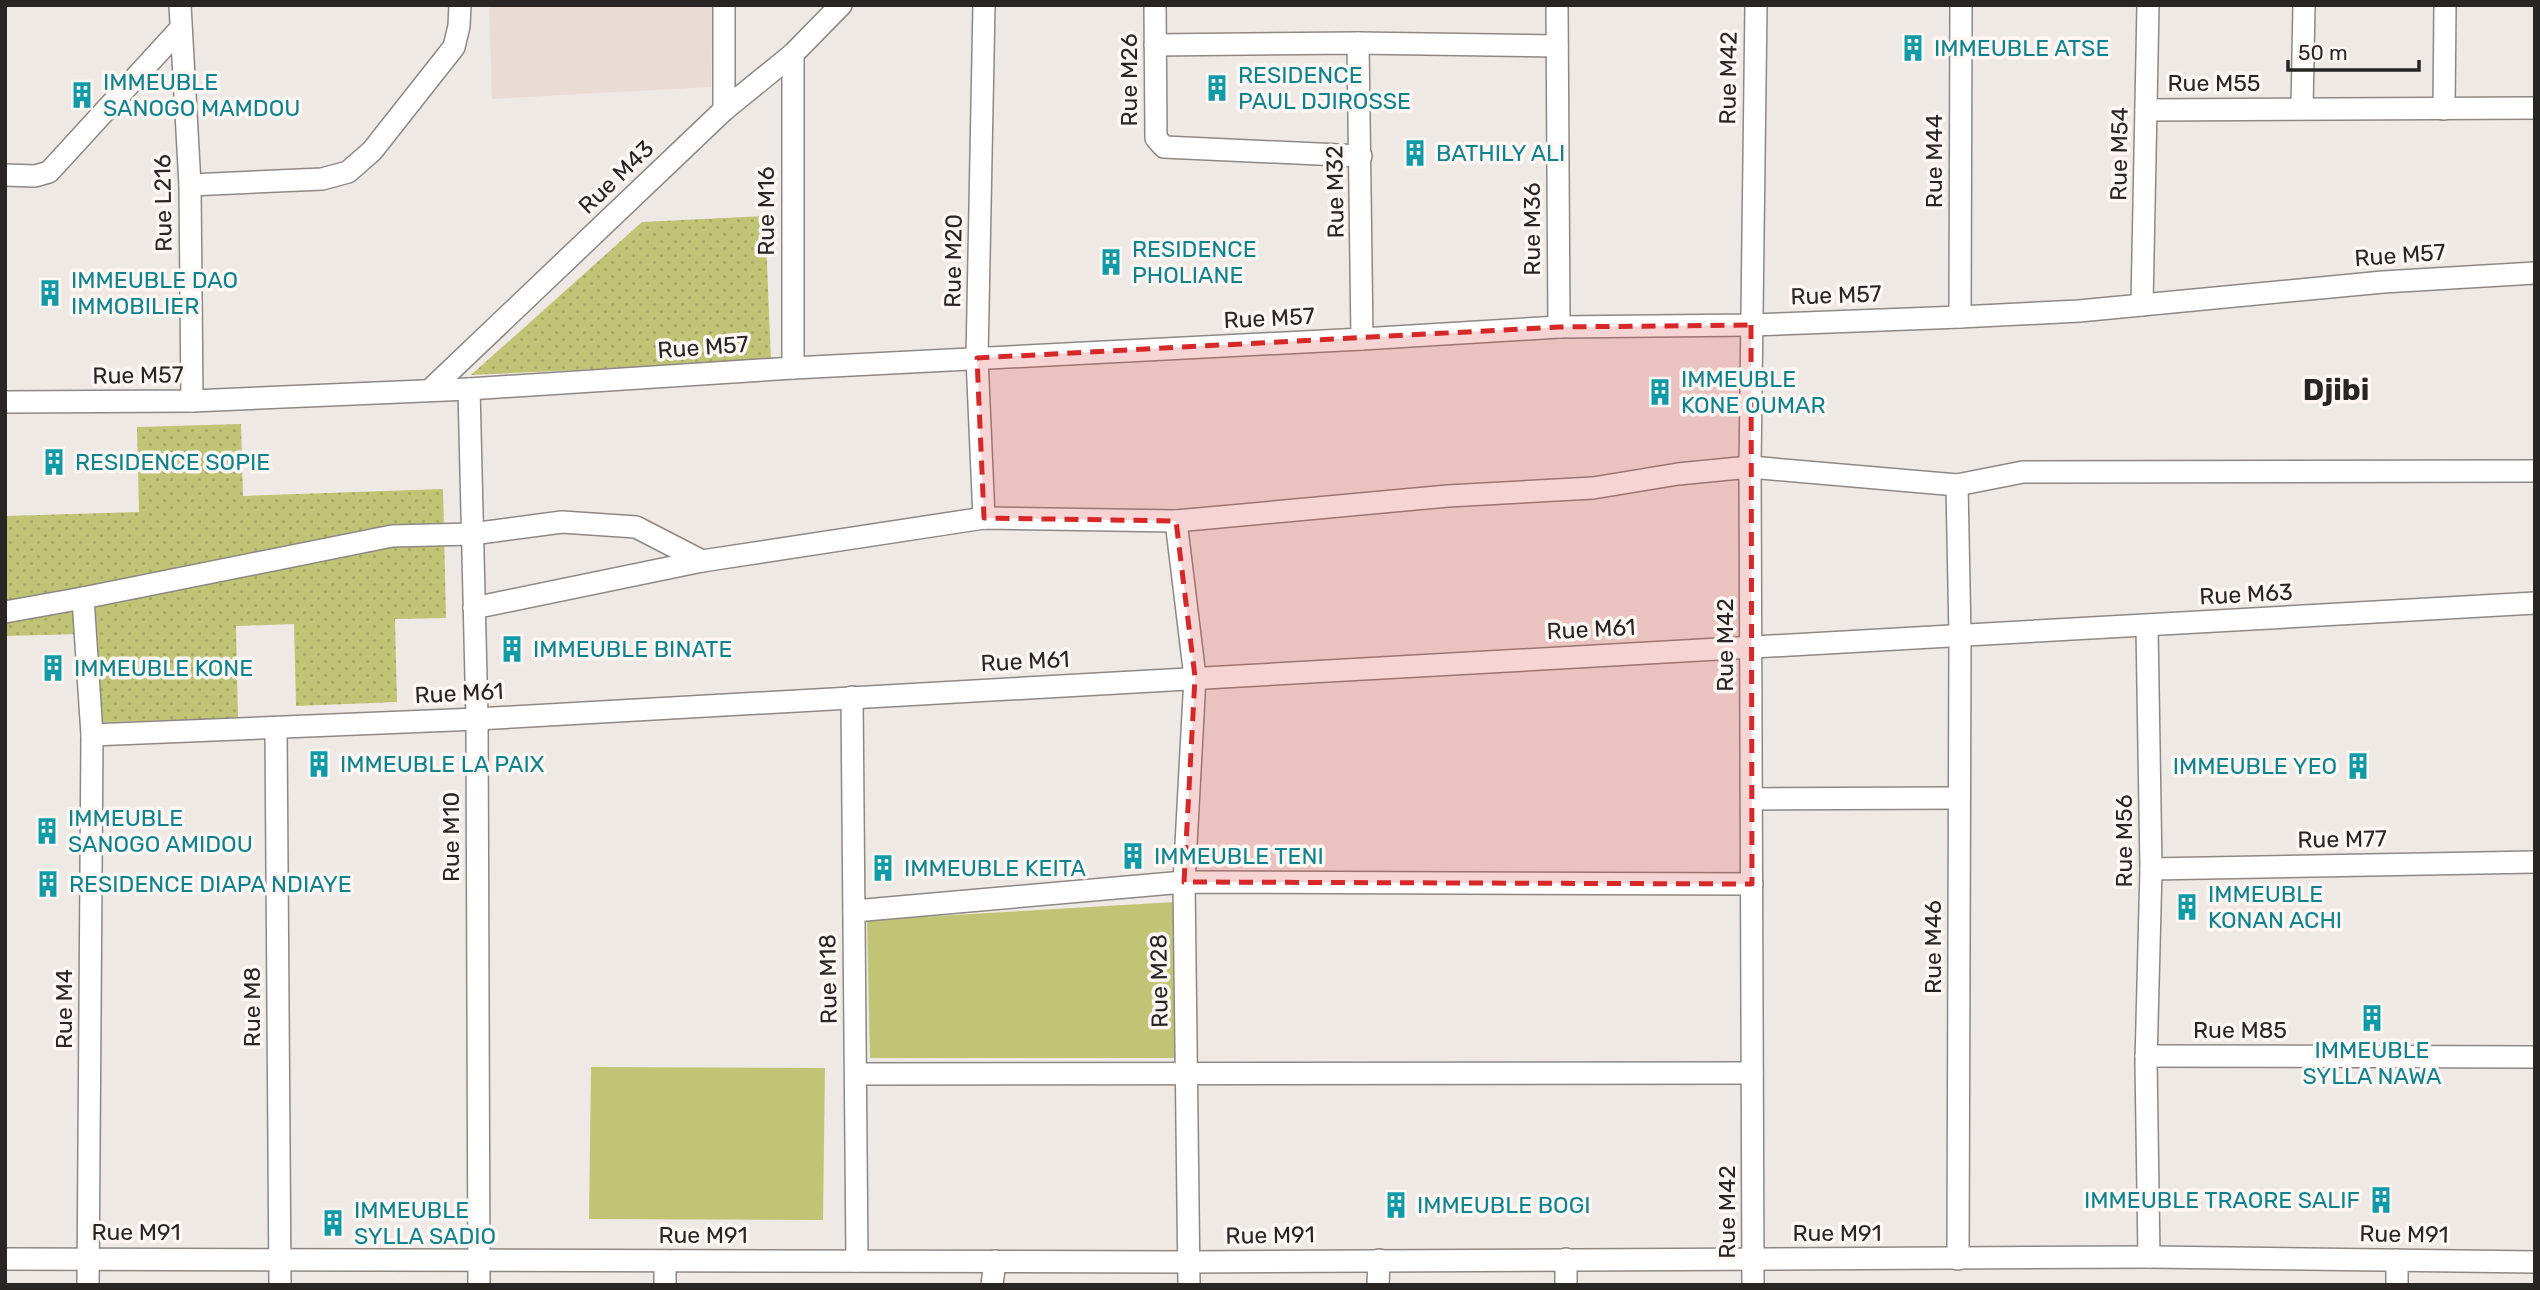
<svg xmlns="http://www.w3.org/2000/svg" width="2540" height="1290" viewBox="0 0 2540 1290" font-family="Rubik,sans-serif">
  <defs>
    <pattern id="grass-dots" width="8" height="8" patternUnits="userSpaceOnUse" patternTransform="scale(1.75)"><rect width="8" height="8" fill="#c0c575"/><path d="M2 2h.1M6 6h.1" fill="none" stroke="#a5a965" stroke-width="1.8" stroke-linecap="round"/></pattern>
  </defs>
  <rect width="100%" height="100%" fill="#efe9e6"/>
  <path fill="#eadcd5" d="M489,5H713L711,87L492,99Z"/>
  <g fill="url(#grass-dots)">
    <path d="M765,216L771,361L471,375L642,222Z"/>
    <path d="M241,424L243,496L443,489L446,618L395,619L397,702L296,706L294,624L236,626L238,718L84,723L81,634L5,636V516L139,512L137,427Z"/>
  </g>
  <g fill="#c0c575">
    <path d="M1175,902V1058H870L867,920Z"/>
    <path d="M591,1067L825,1068L823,1220L589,1219Z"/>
  </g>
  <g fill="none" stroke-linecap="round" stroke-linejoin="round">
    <defs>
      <g id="minor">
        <path d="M180,5L190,185L192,401"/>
        <path d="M724,5V110"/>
        <path d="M984,5L977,358L984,518"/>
        <path d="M1155,5L1156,138L1164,147L1361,156"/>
        <path d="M1557,5L1559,327"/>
        <path d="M1358,43L1362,339"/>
        <path d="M1155,45L1358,43L1557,46"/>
        <path d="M793,54V368"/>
        <path d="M2302,108L2304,5"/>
        <path d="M2444,109L2445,5"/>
        <path d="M2146,110L2535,108"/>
        <path d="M5,175L35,176L49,172L180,29"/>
        <path d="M190,185L322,179L348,172L372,151L454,47L459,26L460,5"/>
        <path d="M2142,305L2148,5"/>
        <path d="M1960,317L1961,5"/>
        <path d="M469,389L477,719L479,1285"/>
        <path d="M430,390L724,110L793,54L841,5"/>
        <path d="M5,402L192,401L469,389L793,368L1362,339L1559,327L1751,325L1960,317L2079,311L2383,282L2535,273"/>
        <path d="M1957,485L1960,636L1958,1259"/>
        <path d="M1176,521L1195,677L1184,882L1189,1285"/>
        <path d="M83,598L92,735L88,1285"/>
        <path d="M474,608L702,561L984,518L1176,521L1448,496L1593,488L1678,474L1750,467L1957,485L2023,472L2535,471"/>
        <path d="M5,612L83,598L392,536L472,534L562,522L636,527L702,561"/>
        <path d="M2147,626L2151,869L2146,1062L2149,1257"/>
        <path d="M852,697L857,1261"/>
        <path d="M276,729L280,1285"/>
        <path d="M92,735L477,719L2535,603"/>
        <path d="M1752,799L1959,798"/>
        <path d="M2151,869L2535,862"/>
        <path d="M854,911L1184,882L1752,884"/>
        <path d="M2146,1056L2535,1057"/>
        <path d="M856,1074L1752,1073"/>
        <path d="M5,1259L1189,1262L2149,1257L2535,1262"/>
        <path d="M1566,1259V1285"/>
        <path d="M665,1285V1261"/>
        <path d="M992,1285L995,1261"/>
        <path d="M1378,1285L1379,1260"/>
        <path d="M1753,1285L1750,467L1756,5"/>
        <path d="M2397,1285V1260"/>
      </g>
    </defs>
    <use href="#minor" stroke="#8e8885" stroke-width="24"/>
    <use href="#minor" stroke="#fff" stroke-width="21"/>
  </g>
  <path fill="#d62828" fill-opacity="0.2" stroke="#d62828" stroke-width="5" stroke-dasharray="14 9" stroke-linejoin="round" d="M1751,325L1752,884L1184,882L1195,677L1176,521L984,518L977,358L1559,327Z"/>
  <defs>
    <symbol id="building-bare" viewBox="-9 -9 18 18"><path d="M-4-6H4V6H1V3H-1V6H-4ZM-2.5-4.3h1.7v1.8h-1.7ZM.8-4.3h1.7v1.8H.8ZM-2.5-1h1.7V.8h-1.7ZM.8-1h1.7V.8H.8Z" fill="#0f9aa8" stroke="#fdf6f3" stroke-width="2.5" paint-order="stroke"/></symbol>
  </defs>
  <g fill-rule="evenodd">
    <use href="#building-bare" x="1894" y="29" width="38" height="38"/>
    <use href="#building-bare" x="1198" y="69" width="38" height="38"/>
    <use href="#building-bare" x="63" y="76" width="38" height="38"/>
    <use href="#building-bare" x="1396" y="134" width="38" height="38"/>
    <use href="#building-bare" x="1092" y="243" width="38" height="38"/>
    <use href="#building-bare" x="31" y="274" width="38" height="38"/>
    <use href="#building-bare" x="1641" y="373" width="38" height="38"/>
    <use href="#building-bare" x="35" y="443" width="38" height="38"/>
    <use href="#building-bare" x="493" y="630" width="38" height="38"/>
    <use href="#building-bare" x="34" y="649" width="38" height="38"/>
    <use href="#building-bare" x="300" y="745" width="38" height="38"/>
    <use href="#building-bare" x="2339" y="747" width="38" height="38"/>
    <use href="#building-bare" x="28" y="812" width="38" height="38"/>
    <use href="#building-bare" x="1114" y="837" width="38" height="38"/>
    <use href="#building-bare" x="864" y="849" width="38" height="38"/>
    <use href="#building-bare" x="29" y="865" width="38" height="38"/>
    <use href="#building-bare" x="2168" y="888" width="38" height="38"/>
    <use href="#building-bare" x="2353" y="999" width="38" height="38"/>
    <use href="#building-bare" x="2362" y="1181" width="38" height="38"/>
    <use href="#building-bare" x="1377" y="1186" width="38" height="38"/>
    <use href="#building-bare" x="314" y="1204" width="38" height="38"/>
  </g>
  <g text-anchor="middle" stroke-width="7" stroke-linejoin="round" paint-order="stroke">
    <g font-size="23" fill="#0d838f" stroke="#fdf6f3" text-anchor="start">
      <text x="1934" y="56">IMMEUBLE ATSE</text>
      <text x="1238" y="83">RESIDENCE<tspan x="1238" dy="26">PAUL DJIROSSE</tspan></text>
      <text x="103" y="90">IMMEUBLE<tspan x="103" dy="26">SANOGO MAMDOU</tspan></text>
      <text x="1436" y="161">BATHILY ALI</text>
      <text x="1132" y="257">RESIDENCE<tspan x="1132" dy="26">PHOLIANE</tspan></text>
      <text x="71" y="288">IMMEUBLE DAO<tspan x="71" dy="26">IMMOBILIER</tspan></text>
      <text x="1681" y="387">IMMEUBLE<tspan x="1681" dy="26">KONE OUMAR</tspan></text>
      <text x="75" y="470">RESIDENCE SOPIE</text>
      <text x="533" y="657">IMMEUBLE BINATE</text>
      <text x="74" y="676">IMMEUBLE KONE</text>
      <text x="340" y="772">IMMEUBLE LA PAIX</text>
      <text x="2337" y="774" text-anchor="end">IMMEUBLE YEO</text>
      <text x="68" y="826">IMMEUBLE<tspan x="68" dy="26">SANOGO AMIDOU</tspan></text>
      <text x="1154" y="864">IMMEUBLE TENI</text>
      <text x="904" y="876">IMMEUBLE KEITA</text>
      <text x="69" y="892">RESIDENCE DIAPA NDIAYE</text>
      <text x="2208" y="902">IMMEUBLE<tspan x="2208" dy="26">KONAN ACHI</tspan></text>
      <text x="2372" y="1058" text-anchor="middle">IMMEUBLE<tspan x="2372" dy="26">SYLLA NAWA</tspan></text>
      <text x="2360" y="1208" text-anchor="end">IMMEUBLE TRAORE SALIF</text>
      <text x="1417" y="1213">IMMEUBLE BOGI</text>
      <text x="354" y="1218">IMMEUBLE<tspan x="354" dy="26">SYLLA SADIO</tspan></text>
    </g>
    <g font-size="23" fill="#282524" stroke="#fdf6f3">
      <text transform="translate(1728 78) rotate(-89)" y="8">Rue M42</text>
      <text transform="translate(1129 80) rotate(-90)" y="8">Rue M26</text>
      <text x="2214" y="91">Rue M55</text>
      <text transform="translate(2119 154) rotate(-89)" y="8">Rue M54</text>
      <text transform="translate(1934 161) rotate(-90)" y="8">Rue M44</text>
      <text transform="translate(616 177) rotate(-44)" y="8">Rue M43</text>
      <text transform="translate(1335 192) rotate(-91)" y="8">Rue M32</text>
      <text transform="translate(163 203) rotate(-91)" y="8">Rue L216</text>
      <text transform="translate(766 211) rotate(-90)" y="8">Rue M16</text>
      <text transform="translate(1532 229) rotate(-90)" y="8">Rue M36</text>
      <text transform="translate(2400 255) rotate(-4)" y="8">Rue M57</text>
      <text transform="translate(953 261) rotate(-89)" y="8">Rue M20</text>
      <text transform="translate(1836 295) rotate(-2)" y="8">Rue M57</text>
      <text transform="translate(1269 318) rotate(-3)" y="8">Rue M57</text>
      <text transform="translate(703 347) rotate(-4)" y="8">Rue M57</text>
      <text transform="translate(138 375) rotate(-1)" y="8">Rue M57</text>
      <text transform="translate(2246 594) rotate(-3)" y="8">Rue M63</text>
      <text transform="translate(1591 629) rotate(-3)" y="8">Rue M61</text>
      <text transform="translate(1725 645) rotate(-90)" y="8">Rue M42</text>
      <text transform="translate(1025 661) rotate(-3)" y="8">Rue M61</text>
      <text transform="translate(459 693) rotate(-3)" y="8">Rue M61</text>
      <text transform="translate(451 837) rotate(-90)" y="8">Rue M10</text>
      <text transform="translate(2342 839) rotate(-1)" y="8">Rue M77</text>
      <text transform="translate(2124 841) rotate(-90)" y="8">Rue M56</text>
      <text transform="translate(1933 947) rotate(-90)" y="8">Rue M46</text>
      <text transform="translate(828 979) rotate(-91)" y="8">Rue M18</text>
      <text transform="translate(1159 981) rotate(-91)" y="8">Rue M28</text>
      <text transform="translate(252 1007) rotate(-90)" y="8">Rue M8</text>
      <text transform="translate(64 1009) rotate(-90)" y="8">Rue M4</text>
      <text x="2240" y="1038">Rue M85</text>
      <text transform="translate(1727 1212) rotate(-90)" y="8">Rue M42</text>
      <text x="136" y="1240">Rue M91</text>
      <text x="1837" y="1241">Rue M91</text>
      <text transform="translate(2404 1234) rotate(1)" y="8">Rue M91</text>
      <text x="703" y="1243">Rue M91</text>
      <text transform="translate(1270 1235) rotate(-1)" y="8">Rue M91</text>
    </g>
    <g font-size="30" font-weight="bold" fill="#282524" stroke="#fdf6f3">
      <text x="2336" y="400">Djibi</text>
    </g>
  </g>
  <rect width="2540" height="1290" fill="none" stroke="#282524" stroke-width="14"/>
  <path d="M2288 60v10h131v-10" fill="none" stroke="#282524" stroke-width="3.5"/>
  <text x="2298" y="60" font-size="21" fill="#282524" stroke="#fdf6f3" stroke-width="5" paint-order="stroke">50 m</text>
</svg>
